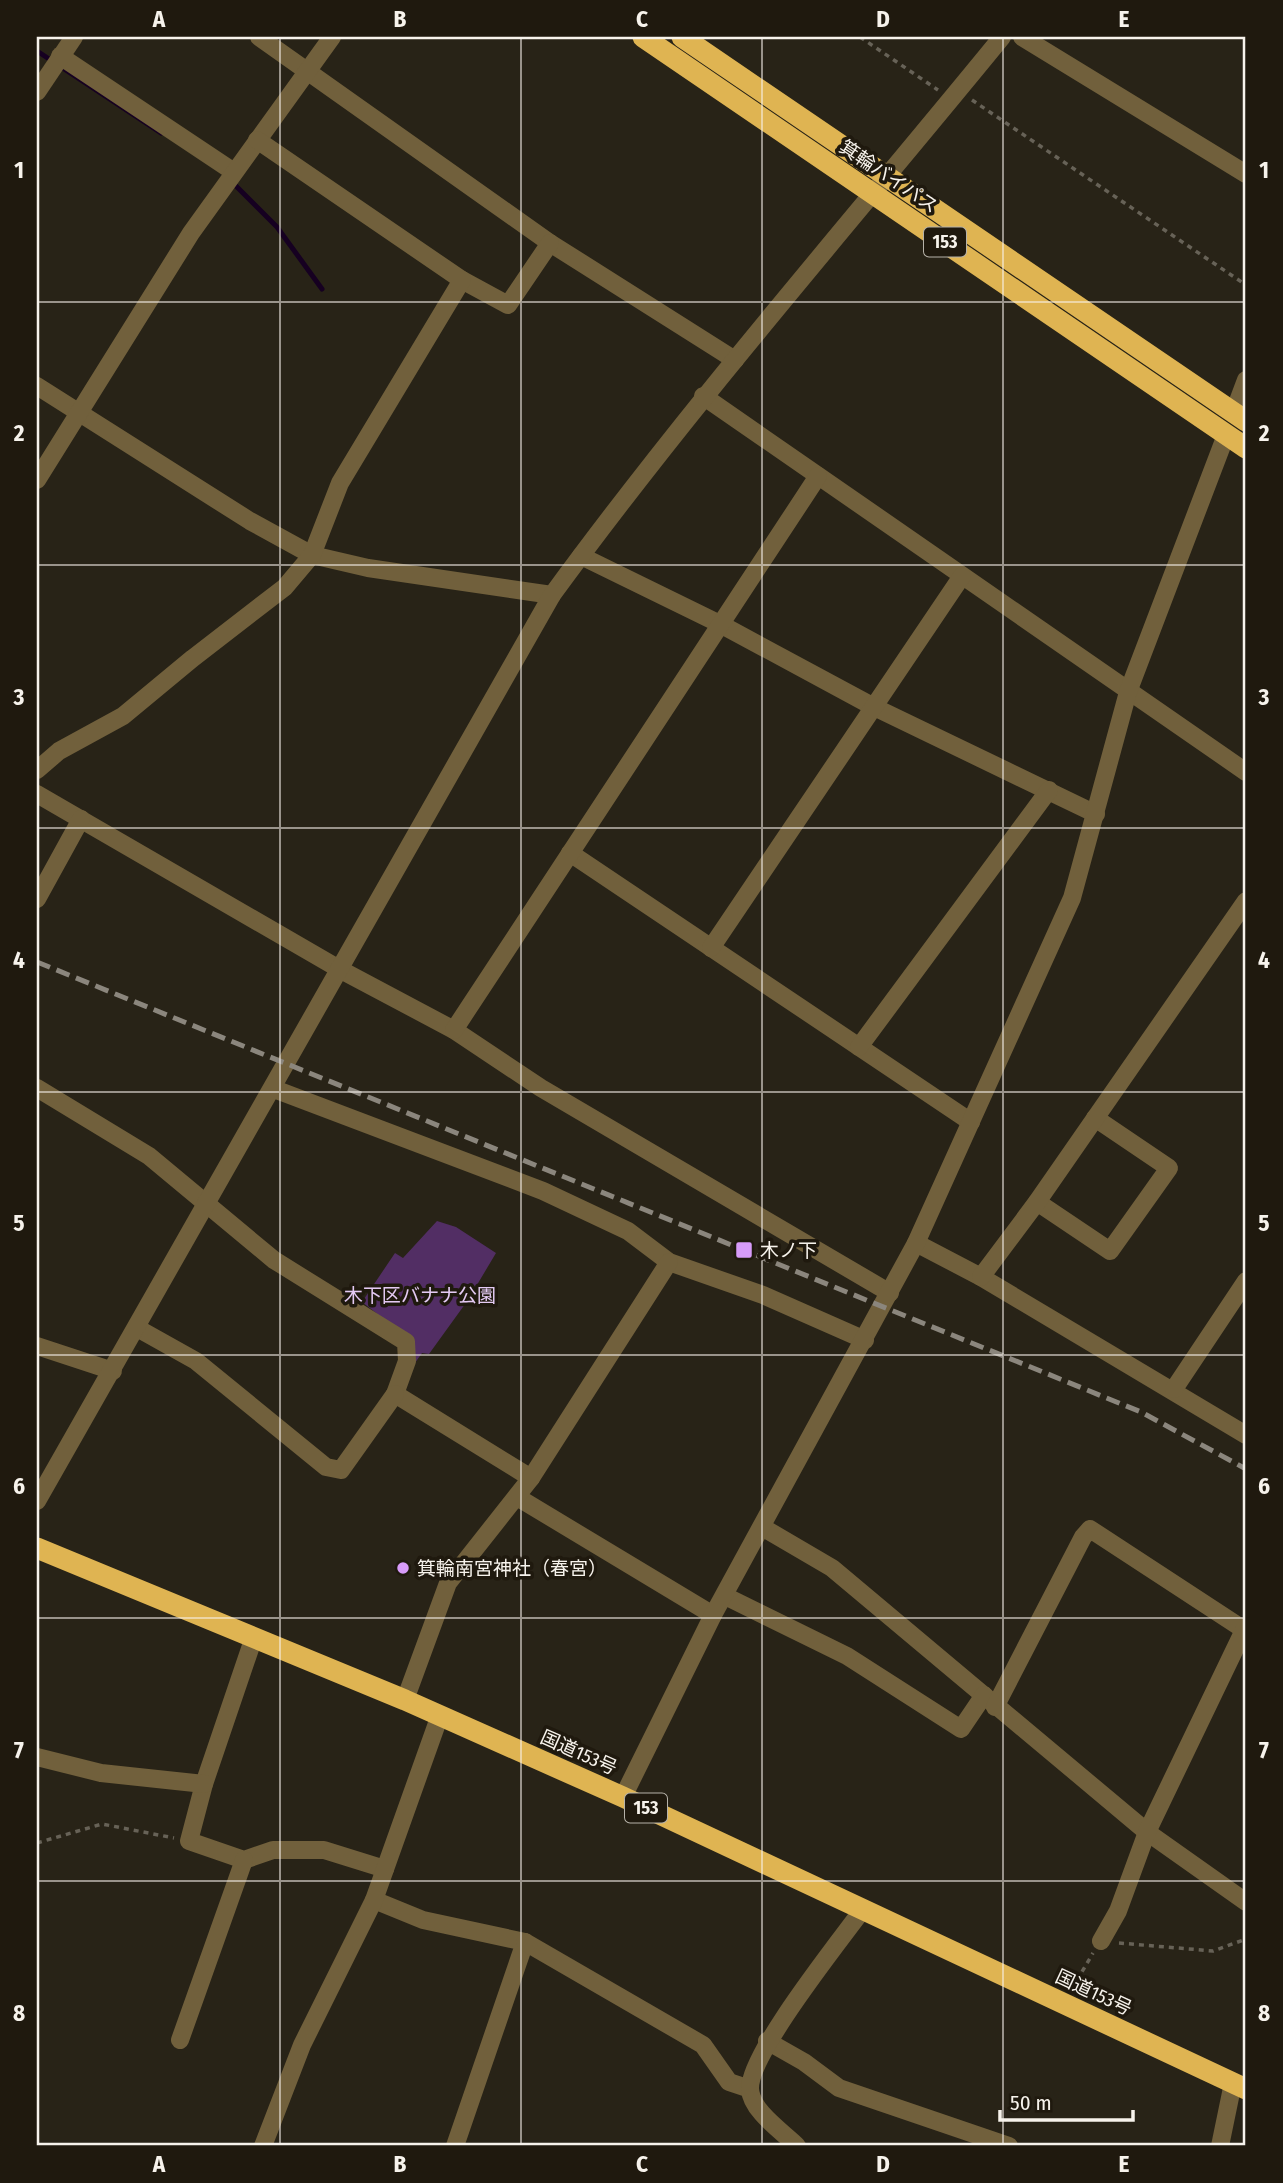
<svg xmlns="http://www.w3.org/2000/svg" width="1283" height="2183" viewBox="0 0 1283 2183" font-family="'Fira Sans Condensed','Noto Sans JP',sans-serif">
  <rect width="100%" height="100%" fill="#282317"/>
  <path fill="#522e64" d="M437,1221L456,1227L496,1253L468,1300L429,1354L422,1353L405,1377L412,1341L362,1302L395,1253L403,1258Z"/>
  <g fill="none" stroke-linecap="round" stroke-linejoin="round">
    <g stroke="#160021" stroke-width="5">
      <path d="M37,51L161,133"/>
      <path d="M232,182L277,227L322,289"/>
    </g>
    <g stroke="#676257" stroke-width="3.5" stroke-dasharray="5 5" stroke-linecap="butt">
      <path d="M860,37L938,90"/>
      <path d="M972,100L1246,285"/>
      <path d="M37,1843L102,1824L174,1838"/>
      <path d="M1119,1943L1213,1951L1246,1939"/>
      <path d="M1072,1989L1093,1953"/>
    </g>
    <g stroke="#71603c" stroke-width="18">
      <path d="M259,37L550,243L735,360"/>
      <path d="M1022,37L1246,174"/>
      <path d="M60,56L234,172"/>
      <path d="M37,92L74,37"/>
      <path d="M462,280L508,305L550,243"/>
      <path d="M37,386L250,521L312,555L368,568L552,595"/>
      <path d="M703,396L1246,772"/>
      <path d="M1234,412L1246,380"/>
      <path d="M37,480L191,233L332,37"/>
      <path d="M581,556L720,624L874,707L1096,814"/>
      <path d="M37,770L59,751L123,716L193,658L285,587L312,555L340,483L462,280L257,140"/>
      <path d="M37,794L341,970L454,1030L541,1088L890,1293"/>
      <path d="M570,853L971,1122"/>
      <path d="M37,899L81,819"/>
      <path d="M711,948L962,576"/>
      <path d="M454,1030L818,476"/>
      <path d="M859,1047L1049,790"/>
      <path d="M37,1088L149,1156L274,1260L406,1342L407,1361L395,1394L531,1478"/>
      <path d="M274,1089L543,1191L628,1231L669,1262L763,1295L865,1340"/>
      <path d="M1037,1202L1110,1251L1169,1168L1095,1118"/>
      <path d="M916,1243L981,1277L1246,1435"/>
      <path d="M981,1277L1037,1202L1246,901"/>
      <path d="M137,1328L196,1361L326,1467L341,1470L395,1394"/>
      <path d="M37,1346L113,1371"/>
      <path d="M1174,1389L1246,1281"/>
      <path d="M517,1497L713,1615"/>
      <path d="M37,1501L552,595C693,402 851,222 1002,37"/>
      <path d="M762,1527L832,1568L1147,1832L1246,1902"/>
      <path d="M725,1596L847,1656L961,1729L984,1695"/>
      <path d="M254,1637L204,1784L189,1841L244,1860L273,1850H324L385,1869"/>
      <path d="M405,1700L448,1583L531,1478L669,1262"/>
      <path d="M995,1707L1083,1537L1090,1529L1246,1631"/>
      <path d="M37,1757L101,1773L204,1784"/>
      <path d="M623,1797L713,1615L916,1243L1072,898L1128,692L1226,435"/>
      <path d="M374,1900L423,1920L525,1942L455,2146"/>
      <path d="M1101,1941L1118,1911L1147,1832L1246,1626"/>
      <path d="M525,1942L703,2045L729,2082L750,2089"/>
      <path d="M180,2040L244,1860"/>
      <path d="M767,2041L804,2062L839,2088L1009,2146"/>
      <path d="M263,2146L302,2045L374,1900L440,1715"/>
      <path d="M797,2146C783,2132 751,2111 750,2089C749,2054 839,1942 863,1909"/>
      <path d="M1220,2146L1233,2083"/>
    </g>
    <g stroke="#dfb452" stroke-width="21">
      <path d="M643,37L1246,448"/>
      <path d="M682,37L1246,421"/>
      <path d="M37,1548L405,1700L623,1797L1246,2089"/>
    </g>
    <path stroke="#8b867d" stroke-width="5" stroke-dasharray="14 7" stroke-linecap="butt" d="M37,962L1141,1412L1246,1469"/>
  </g>
  <path fill="none" stroke="#f7f3ec" stroke-width="2" stroke-opacity="0.55" d="M280,37V2146M521,37V2146M762,37V2146M1003,37V2146M37,302H1246M37,565H1246M37,828H1246M37,1092H1246M37,1355H1246M37,1618H1246M37,1881H1246"/>
  <g fill="#d79bf9" stroke="#1f190e" stroke-width="2.5">
    <rect x="735" y="1241" width="18" height="18" rx="3.5"/>
    <circle cx="403" cy="1568" r="7"/>
  </g>
  <g text-anchor="middle" stroke-width="7" stroke-linejoin="round" paint-order="stroke">
    <g fill="#1f190e" stroke="#b6b2a9" stroke-width="2">
      <rect x="924" y="227.5" width="42" height="29" rx="5"/>
      <rect x="625" y="1793.5" width="42" height="29" rx="5"/>
    </g>
    <g font-size="18" font-weight="bold" fill="#f7f3ec">
      <text x="945" y="248">153</text>
      <text x="646" y="1814">153</text>
    </g>
    <g font-size="19" fill="#f7f3ec" stroke="#1f190e">
      <text transform="translate(889 176) rotate(34)" y="7">箕輪バイパス</text>
      <text transform="translate(579 1752) rotate(24)" y="7">国道153号</text>
      <text transform="translate(1094 1992) rotate(25)" y="7">国道153号</text>
    </g>
    <g font-size="19" fill="#f7f3ec" stroke="#1f190e" text-anchor="start">
      <text x="760" y="1257">木ノ下</text>
      <text x="417" y="1575">箕輪南宮神社（春宮）</text>
    </g>
    <g font-size="19" fill="#e4caf3" stroke="#1f190e">
      <text x="420" y="1302">木下区バナナ公園</text>
    </g>
  </g>
  <rect width="1283" height="2183" fill="none" stroke="#1f190e" stroke-width="77"/>
  <path d="M1000 2110v10h133v-10" fill="none" stroke="#f7f3ec" stroke-width="3.5"/>
  <text x="1010" y="2110" font-size="21" fill="#f7f3ec" stroke="#1f190e" stroke-width="5" paint-order="stroke">50 m</text>
  <rect x="38" y="38" width="1206" height="2106" fill="none" stroke="#f7f3ec" stroke-width="2.5"/>
  <g font-size="23" text-anchor="middle" font-weight="bold" fill="#f7f3ec">
    <text x="159" y="27">A</text>
    <text x="400" y="27">B</text>
    <text x="642" y="27">C</text>
    <text x="883" y="27">D</text>
    <text x="1124" y="27">E</text>
    <text x="19" y="178">1</text>
    <text x="1264" y="178">1</text>
    <text x="19" y="441">2</text>
    <text x="1264" y="441">2</text>
    <text x="19" y="705">3</text>
    <text x="1264" y="705">3</text>
    <text x="19" y="968">4</text>
    <text x="1264" y="968">4</text>
    <text x="19" y="1231">5</text>
    <text x="1264" y="1231">5</text>
    <text x="19" y="1494">6</text>
    <text x="1264" y="1494">6</text>
    <text x="19" y="1758">7</text>
    <text x="1264" y="1758">7</text>
    <text x="19" y="2021">8</text>
    <text x="1264" y="2021">8</text>
    <text x="159" y="2172">A</text>
    <text x="400" y="2172">B</text>
    <text x="642" y="2172">C</text>
    <text x="883" y="2172">D</text>
    <text x="1124" y="2172">E</text>
  </g>
</svg>
